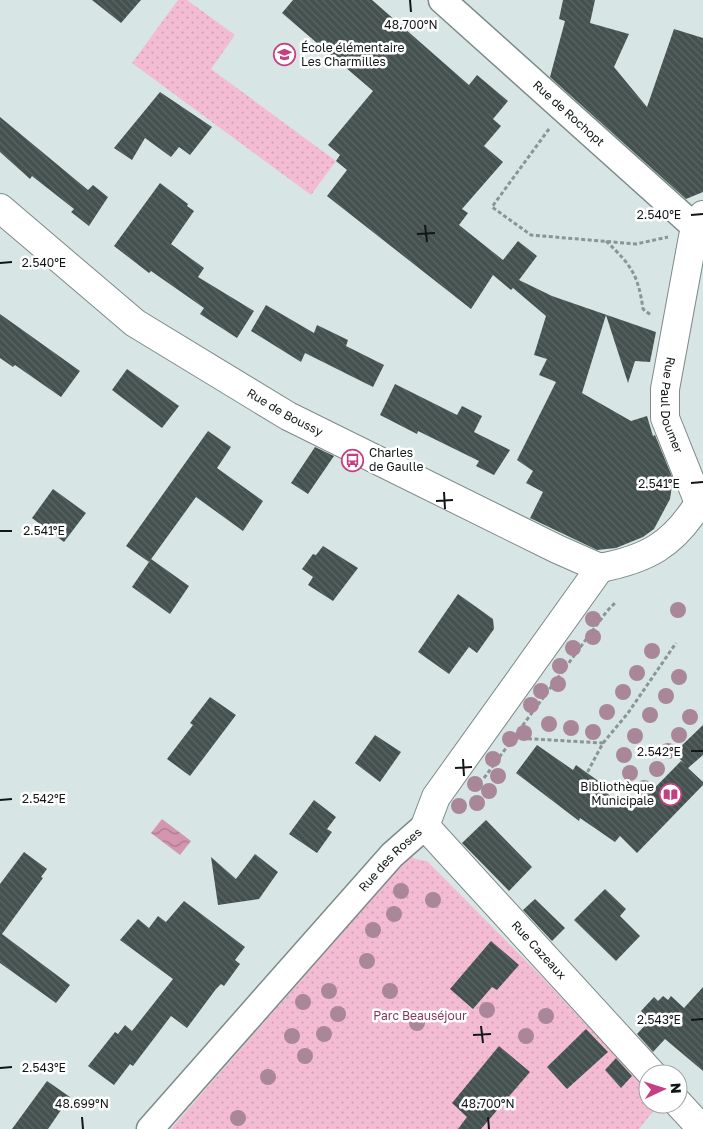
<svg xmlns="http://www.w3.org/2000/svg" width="703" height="1129" viewBox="0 0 703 1129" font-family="'Golos Text',sans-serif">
  <defs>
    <pattern id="grass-dots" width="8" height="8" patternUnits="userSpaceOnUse" patternTransform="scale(1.25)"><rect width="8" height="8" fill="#f4bcd2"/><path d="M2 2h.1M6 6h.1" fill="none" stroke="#d0a1b4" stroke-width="1.8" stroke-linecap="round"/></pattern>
    <pattern id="water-waves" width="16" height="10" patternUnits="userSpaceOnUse" patternTransform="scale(1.25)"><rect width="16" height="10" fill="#d396af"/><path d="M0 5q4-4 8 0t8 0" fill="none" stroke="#aa798d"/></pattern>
    <pattern id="building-back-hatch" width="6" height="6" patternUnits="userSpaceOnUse" patternTransform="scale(1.25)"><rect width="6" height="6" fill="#44514f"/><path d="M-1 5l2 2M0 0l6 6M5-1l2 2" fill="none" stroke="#5b6664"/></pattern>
  </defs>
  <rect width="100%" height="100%" fill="#d7e6e4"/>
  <g fill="url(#grass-dots)">
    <path d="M178,0H187L235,35L211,69L336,161L311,195L132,63Z"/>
    <path d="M410,855L415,859L427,861L538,973L648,1090V1104H659L639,1129H171Z"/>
  </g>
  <path fill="url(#water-waves)" d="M162,819L191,841L180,855L151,833Z"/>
  <g fill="url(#building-back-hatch)">
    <path d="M92,0H141L121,23Z"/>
    <path d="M293,0H372L469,85L477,75L508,101L493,119L501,126L484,146L503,162L462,209L468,213L459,225L503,260L518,241L537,256L519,280L552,296L656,332L650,362L635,361L628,383L606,315L582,393L631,421L647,416L653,436L655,435L673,479L670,499L654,529L643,537L616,548L597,550L530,518L543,492L526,483L533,471L517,460L556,382L539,375L547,359L534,355L546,316L513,288L511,290L493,275L471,309L327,196L347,170L336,161L340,155L328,145L373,91L282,13Z"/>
    <path d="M563,0H595L590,23L629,34L614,67L647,107L674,29L703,38V192L686,199L550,77L565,21L559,19Z"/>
    <path d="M160,92L212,127L190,155L179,147L171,157L145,138L132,160L114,148Z"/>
    <path d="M0,117L88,190L93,185L108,197L89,226L71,212L74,209L32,176L30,179L0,152Z"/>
    <path d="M160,183L188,204L187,206L194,211L171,244L204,268L198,277L254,311L237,338L200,314L204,308L151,271L149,273L114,246Z"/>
    <path d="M266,305L314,333L317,325L348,340L346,346L384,365L373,387L305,353L301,362L251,331Z"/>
    <path d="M0,314L80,371L61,397L15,365L13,367L0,358Z"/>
    <path d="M127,369L179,406L162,428L112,390Z"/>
    <path d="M395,384L457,415L462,406L482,416L474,432L510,450L494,475L476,466L479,461L418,431L417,434L380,415Z"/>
    <path d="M208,431L231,447L217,468L263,501L243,531L196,497L149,562L126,546Z"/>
    <path d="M315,447L334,456L308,494L291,483Z"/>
    <path d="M53,489L86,513L64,542L32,518Z"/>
    <path d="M323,546L358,568L333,601L308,585L313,577L302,569L313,554L316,555Z"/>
    <path d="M151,559L189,586L170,614L132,587Z"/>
    <path d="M458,594L493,619L494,629L477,653L469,647L449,674L418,652Z"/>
    <path d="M210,697L236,715L190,776L167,759L193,725L190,723Z"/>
    <path d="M703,725V755L688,768L703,782V785L637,853L620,836L615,842L580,818L579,821L516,773L537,745L573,770L576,765L604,785L602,790L632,811L681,761L685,764L674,753Z"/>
    <path d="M375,735L401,752L380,782L355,763Z"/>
    <path d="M314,800L336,817L327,829L332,832L317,853L289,834Z"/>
    <path d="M486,820L532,867L509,891L462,843Z"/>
    <path d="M24,852L47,869L41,877L43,878L2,934L70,985L56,1003L0,963V884Z"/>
    <path d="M255,854L278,872L259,899L218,905L211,857L236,879Z"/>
    <path d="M605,889L626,909L620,916L640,936L616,961L574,920Z"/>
    <path d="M535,899L565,928L552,941L523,910Z"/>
    <path d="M184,901L245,947L235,960L240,964L224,986L221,984L216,989L187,1028L171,1016L133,1066L130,1064L114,1085L88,1066L115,1032L118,1034L125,1025L132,1031L173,979L120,940L138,919L149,928L158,916L166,922Z"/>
    <path d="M491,941L519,965L497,990L492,987L473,1009L450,989Z"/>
    <path d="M703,987V1071L665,1039L653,1052L637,1034L650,1020L641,1011L654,997L658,1001L663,996L668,1000L671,996L684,1008Z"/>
    <path d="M586,1029L608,1052L567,1089L547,1067Z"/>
    <path d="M499,1046L530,1072L481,1129H458L467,1117L452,1103Z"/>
    <path d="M616,1058L632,1076L621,1088L605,1070Z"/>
    <path d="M47,1081L70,1097L48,1129H12Z"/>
  </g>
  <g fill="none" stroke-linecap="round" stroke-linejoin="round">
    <defs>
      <g id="minor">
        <path id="s1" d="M442,0L695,227"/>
        <path id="s2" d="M150,1129L392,855L425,826"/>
      </g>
      <g id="tertiary">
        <path id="s3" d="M0,208L135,323L288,416L557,549L600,568"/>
        <path id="s4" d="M703,215L695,227L692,242L665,389V418L699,503L703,507"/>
        <path id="s5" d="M600,568L436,797L425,826L652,1074"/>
        <path d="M600,568C647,559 673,545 699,503"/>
        <path d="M678,1103L702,1129"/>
      </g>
    </defs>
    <use href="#minor" stroke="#7c8a88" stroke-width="29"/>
    <use href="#tertiary" stroke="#7c8a88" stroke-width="30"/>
    <g stroke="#8a9694" stroke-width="3" stroke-dasharray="4 2.5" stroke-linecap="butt">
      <path d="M549,129L492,207L531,235L636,244L668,237"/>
      <path d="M606,241C631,265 638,274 643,309L652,316"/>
      <path d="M515,738L603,743L587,773"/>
      <path d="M603,743L628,713L676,643"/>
      <path d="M484,778L607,611L615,603"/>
    </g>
    <use href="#minor" stroke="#fff" stroke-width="26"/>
    <use href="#tertiary" stroke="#fff" stroke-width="28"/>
  </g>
  <g fill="#a98799">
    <circle cx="678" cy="610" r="8"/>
    <circle cx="593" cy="619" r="8"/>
    <circle cx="593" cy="637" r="8"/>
    <circle cx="573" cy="648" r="8"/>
    <circle cx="652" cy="651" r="8"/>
    <circle cx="560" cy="666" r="8"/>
    <circle cx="637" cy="673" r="8"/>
    <circle cx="679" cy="677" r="8"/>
    <circle cx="558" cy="684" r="8"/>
    <circle cx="541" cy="691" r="8"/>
    <circle cx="623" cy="692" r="8"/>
    <circle cx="666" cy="696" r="8"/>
    <circle cx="531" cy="705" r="8"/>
    <circle cx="607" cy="712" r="8"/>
    <circle cx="650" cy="715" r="8"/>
    <circle cx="690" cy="717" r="8"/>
    <circle cx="549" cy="724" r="8"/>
    <circle cx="571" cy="728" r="8"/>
    <circle cx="593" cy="732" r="8"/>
    <circle cx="524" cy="733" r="8"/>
    <circle cx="679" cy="735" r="8"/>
    <circle cx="635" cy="736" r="8"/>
    <circle cx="510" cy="739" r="8"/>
    <circle cx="668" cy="751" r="8"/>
    <circle cx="624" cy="755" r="8"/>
    <circle cx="493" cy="759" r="8"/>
    <circle cx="657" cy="769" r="8"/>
    <circle cx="630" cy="773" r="8"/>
    <circle cx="498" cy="776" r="8"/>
    <circle cx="475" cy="784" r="8"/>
    <circle cx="644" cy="788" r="8"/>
    <circle cx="489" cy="791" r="8"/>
    <circle cx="477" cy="803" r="8"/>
    <circle cx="459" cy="806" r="8"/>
    <circle cx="401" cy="891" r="8"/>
    <circle cx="433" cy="900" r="8"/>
    <circle cx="394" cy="914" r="8"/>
    <circle cx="373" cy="930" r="8"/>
    <circle cx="367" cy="961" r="8"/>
    <circle cx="329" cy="991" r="8"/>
    <circle cx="390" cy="991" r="8"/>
    <circle cx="303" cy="1002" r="8"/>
    <circle cx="487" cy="1010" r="8"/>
    <circle cx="338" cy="1014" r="8"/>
    <circle cx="546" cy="1016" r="8"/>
    <circle cx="417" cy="1023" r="8"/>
    <circle cx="324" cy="1034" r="8"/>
    <circle cx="292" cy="1036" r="8"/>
    <circle cx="526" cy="1036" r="8"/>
    <circle cx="305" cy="1056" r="8"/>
    <circle cx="268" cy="1077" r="8"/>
    <circle cx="238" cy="1118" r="8"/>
  </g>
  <path fill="none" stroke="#111616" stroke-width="2" d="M410,0L411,12M691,215L703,214M425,225L427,242M417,234L435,233M0,263L12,262M691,483L703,482M444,492L445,509M436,501L453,500M0,531H12M691,751H703M463,759L464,776M455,768L472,767M0,800L12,799M691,1020L703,1019M481,1026L483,1043M473,1035L491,1034M0,1068L12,1067M82,1117L83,1129M488,1117L489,1129"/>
  <defs>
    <symbol id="school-ring" viewBox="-11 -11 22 22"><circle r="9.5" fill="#fff" stroke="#c54082" stroke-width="1.5"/><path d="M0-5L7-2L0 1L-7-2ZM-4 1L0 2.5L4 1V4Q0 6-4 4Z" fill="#c54082"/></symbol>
    <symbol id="bus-ring" viewBox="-11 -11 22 22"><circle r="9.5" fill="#fff" stroke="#c54082" stroke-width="1.5"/><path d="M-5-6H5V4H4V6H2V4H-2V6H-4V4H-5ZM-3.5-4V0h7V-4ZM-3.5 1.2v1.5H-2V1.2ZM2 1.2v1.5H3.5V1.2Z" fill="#c54082"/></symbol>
    <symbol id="library-ring" viewBox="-11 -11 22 22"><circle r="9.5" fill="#fff" stroke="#c54082" stroke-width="1.5"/><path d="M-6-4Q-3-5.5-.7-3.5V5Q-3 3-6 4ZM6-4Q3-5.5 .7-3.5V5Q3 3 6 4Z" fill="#c54082"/></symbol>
  </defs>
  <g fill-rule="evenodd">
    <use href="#school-ring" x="272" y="42" width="25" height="25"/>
    <use href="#bus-ring" x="340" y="448" width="25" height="25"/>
    <use href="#library-ring" x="658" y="782" width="25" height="25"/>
  </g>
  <g text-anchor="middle" stroke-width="5" stroke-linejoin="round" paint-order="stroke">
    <g font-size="12" fill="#111616" stroke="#fff" text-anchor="start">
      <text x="301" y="52">École élémentaire<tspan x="301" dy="14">Les Charmilles</tspan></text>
      <text x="369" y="457">Charles<tspan x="369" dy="14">de Gaulle</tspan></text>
      <text x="654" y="791" text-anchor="end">Bibliothèque<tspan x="654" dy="14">Municipale</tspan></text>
    </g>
    <g font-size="12" fill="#111616" stroke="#fff">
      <text dy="4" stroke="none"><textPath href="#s1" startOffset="170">Rue de Rochopt</textPath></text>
      <text dy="4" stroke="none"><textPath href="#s4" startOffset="196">Rue Paul Doumer</textPath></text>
      <text dy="4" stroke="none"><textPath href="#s3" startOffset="352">Rue de Boussy</textPath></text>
      <text dy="4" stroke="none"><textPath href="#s2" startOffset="361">Rue des Roses</textPath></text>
      <text dy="4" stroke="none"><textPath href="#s5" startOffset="481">Rue Cazeaux</textPath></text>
    </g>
    <g font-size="12" fill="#83395b" stroke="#fff">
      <text x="420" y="1020">Parc Beauséjour</text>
    </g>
  </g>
  <g font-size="12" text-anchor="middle" fill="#111616" stroke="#fff" stroke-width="5" stroke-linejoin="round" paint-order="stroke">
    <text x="411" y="29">48.700°N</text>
    <text x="659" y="219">2.540°E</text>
    <text x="44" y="267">2.540°E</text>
    <text x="659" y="488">2.541°E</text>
    <text x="44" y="535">2.541°E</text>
    <text x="659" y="756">2.542°E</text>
    <text x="44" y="803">2.542°E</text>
    <text x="659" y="1024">2.543°E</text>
    <text x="44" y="1072">2.543°E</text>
    <text x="82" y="1108">48.699°N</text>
    <text x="488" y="1108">48.700°N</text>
  </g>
  <g transform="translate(663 1089) rotate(86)"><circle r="24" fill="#ffffff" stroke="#a0a2a2"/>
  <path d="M0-4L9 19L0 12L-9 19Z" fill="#c54082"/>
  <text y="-8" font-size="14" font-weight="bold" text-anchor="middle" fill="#111616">N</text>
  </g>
</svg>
